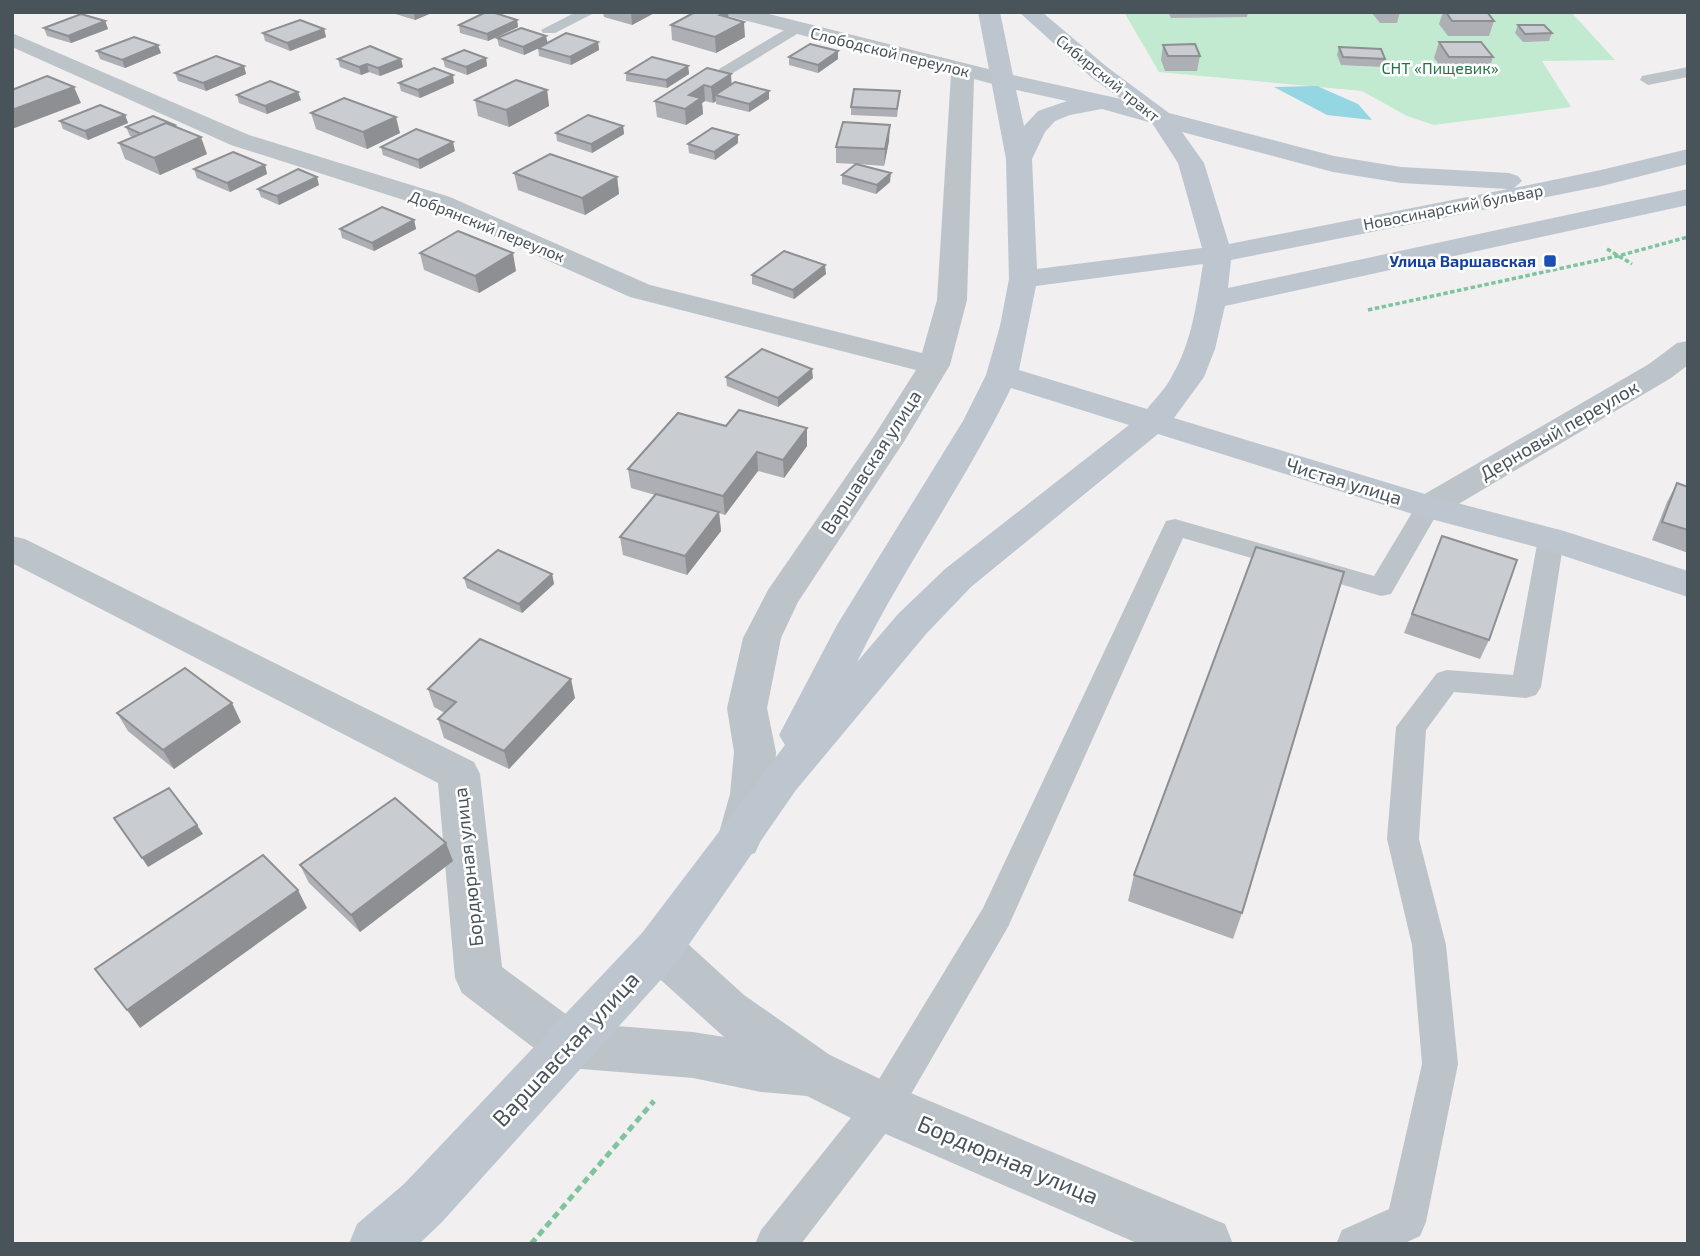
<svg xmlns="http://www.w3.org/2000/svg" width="1700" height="1256" viewBox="0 0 1700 1256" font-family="'Exo 2',sans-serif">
  <rect width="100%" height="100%" fill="#f1efef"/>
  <path fill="#c2ead0" d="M1124,12H1571L1615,60L1542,61L1571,107L1434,125L1407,116L1362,91L1159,72Z"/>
  <path fill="#94d6e2" d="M1317,86L1358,104L1372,120L1327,115L1274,87Z"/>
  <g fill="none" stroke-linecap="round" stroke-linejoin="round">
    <g stroke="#7ec49e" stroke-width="3.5" stroke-dasharray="4.5 2.5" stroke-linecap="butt">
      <path d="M1607,249L1632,264"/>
      <path d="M1368,310L1618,256L1688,237"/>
    </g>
    <path stroke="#7ec49e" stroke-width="5" stroke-dasharray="7 4.5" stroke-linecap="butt" d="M531,1244L654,1101"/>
    <g fill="#bcc4ca" fill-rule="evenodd">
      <path d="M576,12H596L555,33H543L541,30Z"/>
      <path d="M796,23L802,25L804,28L802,31L733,73H721L719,69Z"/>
      <path d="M1688,67V77L1648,85L1640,80L1642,76Z"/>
      <path d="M1428,499L1437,501L1441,507L1391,594L1381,596L1183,538L1008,927L896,1120L801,1244H755L761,1230L870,1094L983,908L1166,521L1175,519L1374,576L1419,501Z"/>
      <path d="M1551,530L1560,533L1564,539L1541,687L1536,695L1526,698L1454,692L1426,730L1419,839L1446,945L1458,1064L1426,1222L1420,1236L1403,1244H1336L1342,1230L1389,1209L1422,1064L1412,945L1387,839L1396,727L1437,673L1447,670L1513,675L1538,539L1542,533Z"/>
    </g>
    <g fill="#bcc4ca" fill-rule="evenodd">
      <path d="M725,12H761L1012,75L1016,80L1012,85L1004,87L974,79L967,300L950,365L905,440L798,602L781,638L767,708L776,752L774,794L761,840L755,853L739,858L723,853L717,840L730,794L734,752L727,708L743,638L768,590L872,439L916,370L630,297L432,209L231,145L12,47V33L249,135L450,197L650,285L922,353L937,300L951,74L728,16Z"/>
      <path d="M1688,341V365L1671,378L1440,515L1428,518L1416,515L1410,507L1416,499L1649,364L1677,343Z"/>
      <path d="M12,536L25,539L474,762L480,774L502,967L578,1023L693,1032L724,1037L642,963L635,948L642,933L659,927L676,933L744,995L830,1055L901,1089L1225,1224L1233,1244H1139L865,1125L807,1096L761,1092L693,1078L569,1068L551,1061L462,993L455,978L438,783L12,563Z"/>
    </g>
    <path fill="#bdc6ce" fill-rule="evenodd" d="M978,12H1000L1013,75L1121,99L1091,77L1019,12H1042L1107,67L1169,113L1334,156L1401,167L1509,173L1518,176L1522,181L1514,188L1601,170L1688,149V164L1602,186L1231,260L1228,288L1688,189V205L1225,306L1215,349L1204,377L1174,418L1438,498L1564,531L1688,571V597L1540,548L1416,515L1158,434L971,587L926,634L796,790L676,963L442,1222L419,1244H349L357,1224L404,1184L642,933L785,745L779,735L837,625L963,421L986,375L1000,326L1009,279L1006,159ZM1016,90L1067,101L1038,111L1024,126ZM1102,109L1152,123L1178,163L1202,248L1037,269L1032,159L1045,132L1055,121L1070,115ZM1182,132L1333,172L1401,183L1508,189L1229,244L1204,163ZM1203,264C1197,301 1192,342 1173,374C1167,387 1156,398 1147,409L1019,370L1036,286ZM1011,388L1129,425L945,569L898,614L857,662C903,568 965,483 1011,388Z"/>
  </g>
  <g fill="#adafb4">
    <path d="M389,12H434L415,20Z"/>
    <path d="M603,12H656L632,25L604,17Z"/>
    <path d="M1168,12H1248L1247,17L1171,18Z"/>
    <path d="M1371,12H1400L1397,23H1380Z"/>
    <path d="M1443,12H1487L1494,21L1489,36H1448L1439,24Z"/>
    <path d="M728,18L745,37L716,53L672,40L671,25Z"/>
    <path d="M517,20L518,27L488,41L460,33L459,25Z"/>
    <path d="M105,21L108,29L71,43L47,36L44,28Z"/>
    <path d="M1518,25L1552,33L1549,41L1523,42L1515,33Z"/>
    <path d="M324,29L326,37L290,51L265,41L263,33Z"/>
    <path d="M497,38L547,43L598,42L599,50L571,65L539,56L538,48L524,55L499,46Z"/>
    <path d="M1439,42L1493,57L1488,73L1445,72L1434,58Z"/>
    <path d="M1163,45L1200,56L1197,71H1165L1161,60Z"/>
    <path d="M1339,47L1385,59L1383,67L1341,65L1337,55Z"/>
    <path d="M97,51L161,53L125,68L100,59Z"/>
    <path d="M789,57L838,59L818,73L789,65Z"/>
    <path d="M486,58L487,66L467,75L445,67L443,59Z"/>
    <path d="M338,59L403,67L380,76L369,72L361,75L340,67Z"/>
    <path d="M244,66L246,74L206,91L178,81L175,73Z"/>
    <path d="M688,66L689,74L667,88L626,81V73Z"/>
    <path d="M707,68L732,85L769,99L749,112L716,104V101L713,103L705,101L702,103L703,114L686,125L657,117L655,101Z"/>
    <path d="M399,83H454L420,98L401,91Z"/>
    <path d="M547,90L549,106L509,127L478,116L475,100Z"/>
    <path d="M237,95L301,100L267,114L239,103Z"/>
    <path d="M899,99L897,117L851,115V107Z"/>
    <path d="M311,113L400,133L367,149L316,129Z"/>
    <path d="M125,115L128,123L88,140L63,129L60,121Z"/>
    <path d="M175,125L207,154L160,175L125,159L119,143L133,137L130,136L126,127Z"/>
    <path d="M623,126L624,134L592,153L557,141L556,133Z"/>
    <path d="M889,141L884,166L858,164L890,182L876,194L842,184V175L855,164L836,163V147Z"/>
    <path d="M738,143L715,160L689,153L688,144Z"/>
    <path d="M381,147L455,151L420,169L383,155Z"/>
    <path d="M265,165L267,174L230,192L197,178L194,169Z"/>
    <path d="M514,173L617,177L619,194L585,215L518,190Z"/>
    <path d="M319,185L279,205L261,197L258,189Z"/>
    <path d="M414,220L416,229L374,251L342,238L340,229Z"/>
    <path d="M420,253L516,271L479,293L424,270Z"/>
    <path d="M826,274L794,299L752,284V275Z"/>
    <path d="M726,377L813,378L778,407L727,386Z"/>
    <path d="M807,446L784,478L758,471L725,515L719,513L721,531L687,575L623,555L620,537L655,495L631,488L628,469Z"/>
    <path d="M1677,483L1688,487V553L1652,540L1667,502Z"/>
    <path d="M1442,536L1489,640L1480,659L1404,633Z"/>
    <path d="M552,574L554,584L522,613L467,588L464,578Z"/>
    <path d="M428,689L575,698L509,769L444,738L438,719L445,713L434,707Z"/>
    <path d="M117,713L241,722L174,769L128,731Z"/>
    <path d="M453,861L360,932L309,883L300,865Z"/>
    <path d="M1134,875L1242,913L1233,939L1128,901Z"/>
  </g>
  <g fill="#8d8f92">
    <path d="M415,12H434L415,20L414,13Z"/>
    <path d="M631,12H656L632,25Z"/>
    <path d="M726,12H728L729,26L720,15Z"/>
    <path d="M517,20L518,27L488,41L487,34Z"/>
    <path d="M105,21L108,29L71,43L68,36Z"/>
    <path d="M744,22L745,37L716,53L715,37Z"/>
    <path d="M324,29L326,37L290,51L287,43Z"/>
    <path d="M546,36L548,44L524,55L523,47Z"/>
    <path d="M598,42L599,50L571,65L570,57Z"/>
    <path d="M158,45L161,53L125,68L122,60Z"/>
    <path d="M838,51V59L818,73V65Z"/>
    <path d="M486,58L487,66L467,75L466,67Z"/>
    <path d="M401,59L403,67L380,76L378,68Z"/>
    <path d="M367,64L369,72L361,75L359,67Z"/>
    <path d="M244,66L246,74L206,91L203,83Z"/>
    <path d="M688,66L689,74L667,88L666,80Z"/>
    <path d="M731,74L732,90L715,95L716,101L713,103L711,87Z"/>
    <path d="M453,75L454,83L420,98L418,90Z"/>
    <path d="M704,85L705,101L702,103L703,114L686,125L685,109L689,95Z"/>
    <path d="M74,87L81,103L12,129V110Z"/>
    <path d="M547,90L549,106L509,127L506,110Z"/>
    <path d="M769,91V99L749,112V104Z"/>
    <path d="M298,92L301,100L267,114L265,106Z"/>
    <path d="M125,115L128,123L88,140L85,131Z"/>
    <path d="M396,117L400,133L367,149L363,132Z"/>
    <path d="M890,125L889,141L884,166L885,149Z"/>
    <path d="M623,126L624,134L592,153L591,144Z"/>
    <path d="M738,135V143L715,160L714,152Z"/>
    <path d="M201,137L207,154L160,175L154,158Z"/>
    <path d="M453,142L455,151L420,169L418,160Z"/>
    <path d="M265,165L267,174L230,192L227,183Z"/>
    <path d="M891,173L890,182L876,194L877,185Z"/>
    <path d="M317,177L319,185L279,205L277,196Z"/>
    <path d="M617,177L619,194L585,215L582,198Z"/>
    <path d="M414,220L416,229L374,251L372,243Z"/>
    <path d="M513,253L516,271L479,293L475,276Z"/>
    <path d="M825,265L826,274L794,299L793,290Z"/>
    <path d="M812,369L813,378L778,407V398Z"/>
    <path d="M807,428V446L784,478L783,460Z"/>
    <path d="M757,452L758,471L725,515L723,496Z"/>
    <path d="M719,512L721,531L687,575L685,556Z"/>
    <path d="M552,574L554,584L522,613L519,604Z"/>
    <path d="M571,679L575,698L509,769L504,751Z"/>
    <path d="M232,703L241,722L174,769L163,750Z"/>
    <path d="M197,825L203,834L148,867L142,858Z"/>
    <path d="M446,843L453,861L360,932L351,915Z"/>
    <path d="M298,890L307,908L140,1028L127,1010Z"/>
  </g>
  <g fill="#c9ccd1" stroke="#8d8f92" stroke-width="2">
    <path d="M486,12H492L517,20L487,34L459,25Z"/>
    <path d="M695,12H726L720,15L744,22L715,37L671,25Z"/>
    <path d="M1446,12H1487L1494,21H1452Z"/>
    <path d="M81,14L105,21L68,36L44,28Z"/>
    <path d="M300,20L324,29L287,43L263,33Z"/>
    <path d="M1518,25H1544L1552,33L1525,34Z"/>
    <path d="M521,28L546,36L523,47L497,38Z"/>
    <path d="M566,33L598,42L570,57L538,48Z"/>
    <path d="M134,37L158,45L122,60L97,51Z"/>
    <path d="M1439,42H1481L1493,57H1449Z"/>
    <path d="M810,44L838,51L818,65L789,57Z"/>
    <path d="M1195,44L1200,56H1168L1163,45Z"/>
    <path d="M370,46L401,59L378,68L367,64L359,67L338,59Z"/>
    <path d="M1339,47L1381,49L1385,59L1343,57Z"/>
    <path d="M464,50L486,58L466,67L443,59Z"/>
    <path d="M216,56L244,66L203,83L175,73Z"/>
    <path d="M652,57L688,66L666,80L626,73Z"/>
    <path d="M434,68L453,75L418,90L399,83Z"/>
    <path d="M707,68L731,74L711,87L704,85L689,95L701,98L685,109L655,101Z"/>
    <path d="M47,76L74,87L12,110V90Z"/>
    <path d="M516,80L547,90L506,110L475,100Z"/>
    <path d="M270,81L298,92L265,106L237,95Z"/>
    <path d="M735,82L769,91L749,104L715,95Z"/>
    <path d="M854,89L900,91L897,109L851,107Z"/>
    <path d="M344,98L396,117L363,132L311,113Z"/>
    <path d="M100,105L125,115L85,131L60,121Z"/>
    <path d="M588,115L623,126L591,144L556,133Z"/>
    <path d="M153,116L175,125L173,126L166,123L141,134L126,127Z"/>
    <path d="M843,122L890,125L885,149L836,147Z"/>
    <path d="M166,123L201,137L154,158L119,143Z"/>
    <path d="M712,128L738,135L714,152L688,144Z"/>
    <path d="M416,129L453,142L418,160L381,147Z"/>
    <path d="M233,152L265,165L227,183L194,169Z"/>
    <path d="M550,154L617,177L582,198L514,173Z"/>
    <path d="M856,164L891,173L877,185L842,175Z"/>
    <path d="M298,169L317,177L277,196L258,189Z"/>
    <path d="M382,207L414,220L372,243L340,229Z"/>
    <path d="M458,231L513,253L475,276L420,253Z"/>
    <path d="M784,251L825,265L793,290L752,275Z"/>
    <path d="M762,349L812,369L778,398L726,377Z"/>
    <path d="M739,410L807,428L783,460L757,452L723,496L628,469L678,413L726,426Z"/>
    <path d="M1677,483L1688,487V530L1662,522Z"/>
    <path d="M656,494L719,512L685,556L620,537Z"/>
    <path d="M1442,536L1517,560L1489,640L1412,614Z"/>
    <path d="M1256,547L1344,572L1242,913L1134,875Z"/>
    <path d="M498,550L552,574L519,604L464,578Z"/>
    <path d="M480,639L571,679L504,751L438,719L456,702L428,689Z"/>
    <path d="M185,668L232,703L163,750L117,713Z"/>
    <path d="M169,788L197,825L142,858L114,818Z"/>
    <path d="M395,798L446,843L351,915L300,865Z"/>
    <path d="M263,855L298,890L127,1010L95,969Z"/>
  </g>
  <rect fill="#1a4fb4" stroke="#fff" stroke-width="2.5" x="1543" y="254" width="14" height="14" rx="3.5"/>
  <g text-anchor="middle" stroke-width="5" stroke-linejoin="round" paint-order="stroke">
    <g font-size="16" fill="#49535a" stroke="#fff">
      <text transform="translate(890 52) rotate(14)" y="6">Слободской переулок</text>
      <text transform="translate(1108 78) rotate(39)" y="6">Сибирский тракт</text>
      <text transform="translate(1453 207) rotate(-11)" y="6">Новосинарский бульвар</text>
      <text transform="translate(487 226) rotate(22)" y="6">Добрянский переулок</text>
    </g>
    <g font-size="16" fill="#217447" stroke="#fff">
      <text x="1440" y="74">СНТ «Пищевик»</text>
    </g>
    <g font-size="16" font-weight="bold" fill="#164399" stroke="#fff" text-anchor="end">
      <text x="1536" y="267">Улица Варшавская</text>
    </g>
    <g font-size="19" fill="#49535a" stroke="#fff">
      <text transform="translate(1559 430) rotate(-30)" y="7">Дерновый переулок</text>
      <text transform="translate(871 462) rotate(-57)" y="7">Варшавская улица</text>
      <text transform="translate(1344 481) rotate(17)" y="7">Чистая улица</text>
      <text transform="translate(468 867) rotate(-96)" y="7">Бордюрная улица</text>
    </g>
    <g font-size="23" fill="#49535a" stroke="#fff">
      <text transform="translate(566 1049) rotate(-47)" y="8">Варшавская улица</text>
      <text transform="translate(1008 1160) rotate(23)" y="8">Бордюрная улица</text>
    </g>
  </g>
  <rect width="1700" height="1256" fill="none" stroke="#49535a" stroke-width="28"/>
</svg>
